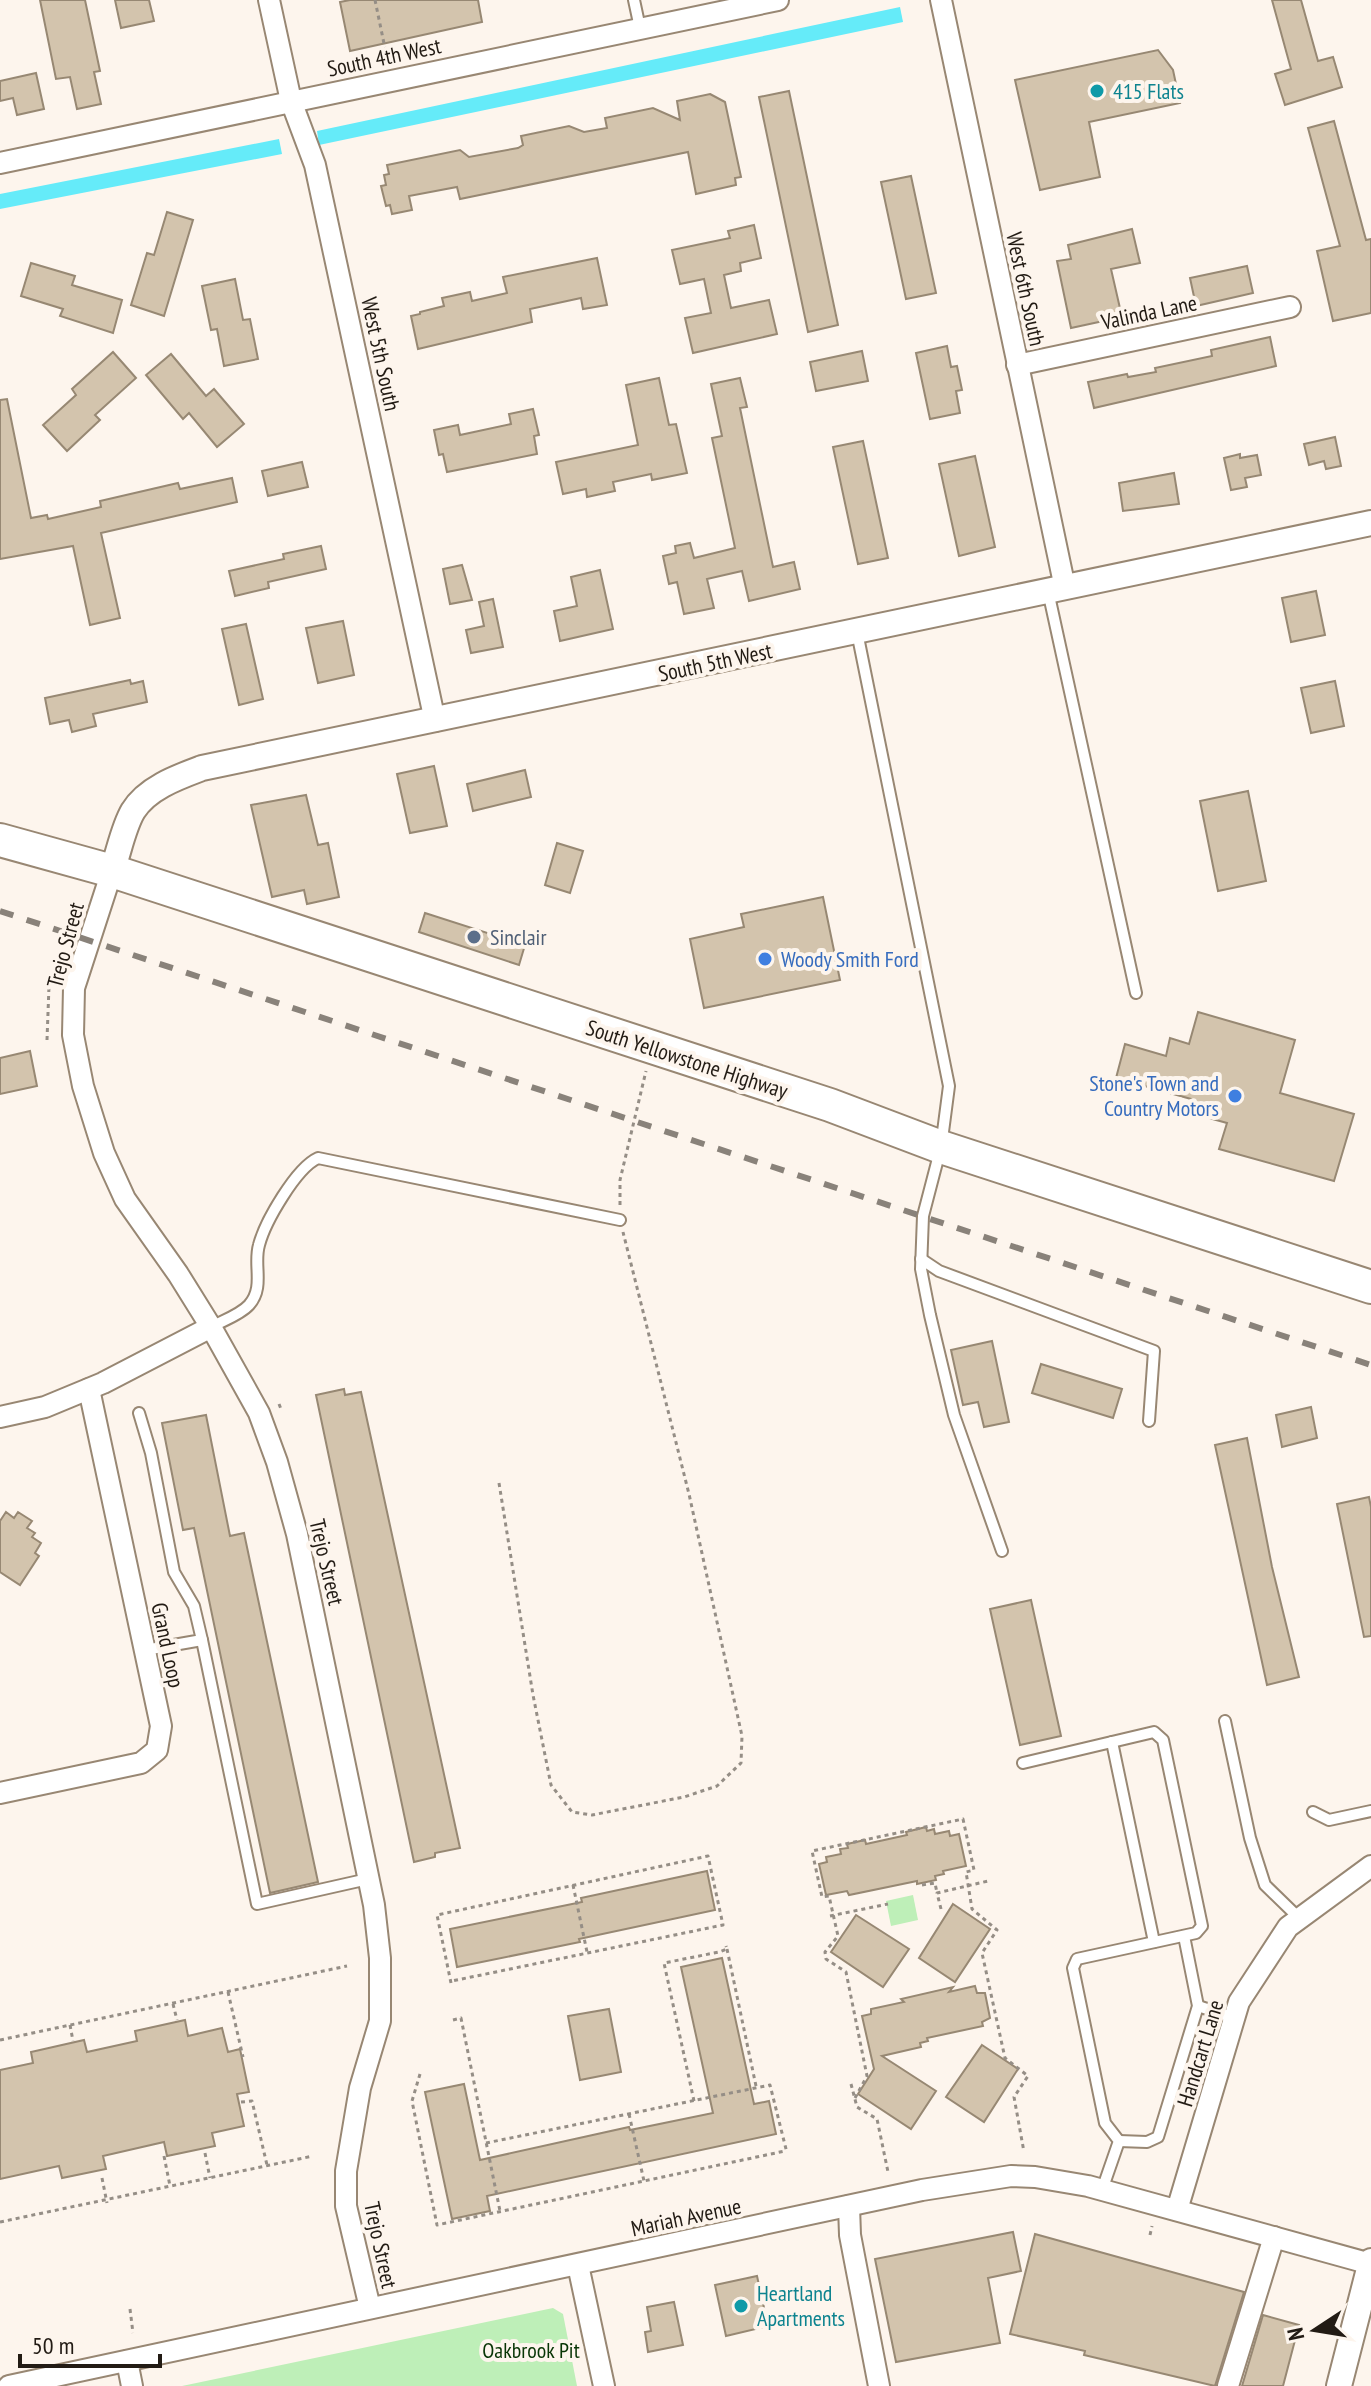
<svg xmlns="http://www.w3.org/2000/svg" width="1371" height="2386" viewBox="0 0 1371 2386" font-family="'PT Sans Narrow',sans-serif">
  <rect width="100%" height="100%" fill="#fdf5ed"/>
  <g fill="#beefb8">
    <path d="M913,1895L918,1920L891,1926L886,1901Z"/>
    <path d="M553,2308L563,2314L577,2386H182Z"/>
  </g>
  <g fill="#65ebf9">
    <path d="M900,7L903,22L319,145L317,131Z"/>
    <path d="M279,139L282,154L0,209V194Z"/>
  </g>
  <g fill="#d3c4ad" stroke="#978873" stroke-width="2">
    <path d="M40,0H85L100,71L94,72L101,104L77,109L70,77L56,79Z"/>
    <path d="M115,0H149L154,21L121,28Z"/>
    <path d="M350,0H478L482,22L350,51L340,2Z"/>
    <path d="M1272,0H1301L1318,61L1333,57L1342,87L1285,105L1275,74L1291,69Z"/>
    <path d="M1158,50L1173,70L1180,103L1089,122L1100,177L1040,190L1015,80Z"/>
    <path d="M36,73L44,109L17,115L13,98L0,101V81Z"/>
    <path d="M789,91L838,325L808,332L759,97Z"/>
    <path d="M710,94L725,102L741,177L735,178L736,185L696,194L688,152L460,199L457,187L409,196L412,210L392,214L390,205L386,206L381,186L386,185L384,175L389,174L387,165L460,150L469,157L518,148L523,145L521,136L569,126L584,132L607,128L605,118L653,108L680,120L677,101Z"/>
    <path d="M1334,121L1366,240L1371,239V313L1333,321L1317,251L1340,246L1308,128Z"/>
    <path d="M911,176L936,293L906,299L881,182Z"/>
    <path d="M167,212L193,220L164,316L131,305L147,253L154,255Z"/>
    <path d="M754,225L761,258L740,263L741,271L724,275L731,308L769,300L777,334L693,353L685,318L711,313L704,279L680,284L672,250L730,238L728,231Z"/>
    <path d="M1132,229L1140,263L1111,269L1122,317L1071,328L1057,261L1071,259L1068,245Z"/>
    <path d="M597,258L607,305L583,309L581,298L530,309L532,322L418,349L411,316L420,314V312L444,306L442,298L470,292L472,301L507,293L503,277Z"/>
    <path d="M31,263L75,276L72,285L122,300L113,333L60,316L63,309L21,296Z"/>
    <path d="M1247,266L1253,293L1196,306L1190,278Z"/>
    <path d="M235,279L243,320L250,319L258,359L224,366L217,329L211,330L202,286Z"/>
    <path d="M1270,337L1276,366L1094,408L1088,382L1127,374L1128,377L1156,372L1155,368L1212,356L1211,350Z"/>
    <path d="M947,346L951,367L957,366L962,390L956,391L960,413L930,419L916,353Z"/>
    <path d="M862,351L868,381L816,391L810,362Z"/>
    <path d="M113,352L136,378L95,415L100,420L67,451L43,425L76,395L72,389Z"/>
    <path d="M171,354L206,396L214,389L244,424L217,447L189,413L183,419L146,375Z"/>
    <path d="M659,378L669,425L676,424L687,473L652,480L651,474L613,482L615,491L587,497L586,489L563,494L556,462L638,445L626,385Z"/>
    <path d="M740,378L747,407L740,408L773,567L794,562L800,589L749,601L742,571L707,579L714,608L684,614L677,582L669,584L663,556L676,553L675,546L690,543L694,558L735,548L712,438L722,436L711,384Z"/>
    <path d="M7,399L31,518L47,515L48,519L101,507L100,501L178,483L180,489L232,478L237,502L101,533L120,618L90,625L73,546L0,559V400Z"/>
    <path d="M533,409L539,435L534,436L537,454L447,472L443,454L439,455L434,430L458,425L460,435L511,424L509,414Z"/>
    <path d="M1335,437L1341,466L1326,469L1324,461L1309,465L1304,444Z"/>
    <path d="M863,441L888,558L858,564L833,447Z"/>
    <path d="M1240,454V458L1257,455L1261,475L1245,478L1247,487L1231,490L1224,458Z"/>
    <path d="M975,456L995,547L959,556L939,464Z"/>
    <path d="M302,462L308,487L268,496L262,471Z"/>
    <path d="M1174,473L1179,504L1123,511L1119,483Z"/>
    <path d="M321,546L326,569L268,582L269,588L235,596L229,571L284,559L283,554Z"/>
    <path d="M462,565L472,600L450,604L443,569Z"/>
    <path d="M600,570L613,629L560,641L554,611L577,606L571,577Z"/>
    <path d="M1316,591L1325,635L1291,642L1282,598Z"/>
    <path d="M493,599L503,647L471,653L466,630L484,626L479,602Z"/>
    <path d="M343,621L354,675L318,683L306,628Z"/>
    <path d="M246,624L263,699L239,705L222,629Z"/>
    <path d="M130,680L131,684L143,681L147,702L93,714L96,726L72,732L69,720L50,724L45,698Z"/>
    <path d="M1335,681L1344,726L1311,733L1301,688Z"/>
    <path d="M434,766L447,826L410,833L397,774Z"/>
    <path d="M525,770L531,797L473,811L467,784Z"/>
    <path d="M1248,791L1266,881L1218,891L1200,801Z"/>
    <path d="M306,795L318,845L328,843L339,897L307,904L304,890L272,897L251,805Z"/>
    <path d="M557,843L583,851L570,893L545,885Z"/>
    <path d="M823,897L840,980L704,1008L690,939L744,927L741,914Z"/>
    <path d="M425,913L525,945L519,965L419,932Z"/>
    <path d="M1198,1012L1295,1040L1280,1093L1354,1114L1334,1181L1219,1149L1227,1123L1187,1112L1191,1099L1116,1078L1125,1044L1166,1056L1170,1038L1189,1044Z"/>
    <path d="M30,1051L37,1086L0,1094V1058Z"/>
    <path d="M992,1341L1009,1422L984,1427L978,1402L963,1405L951,1350Z"/>
    <path d="M1041,1364L1122,1389L1113,1418L1032,1393Z"/>
    <path d="M344,1389L345,1395L361,1392L460,1848L435,1853V1857L414,1862L316,1395Z"/>
    <path d="M1311,1407L1317,1438L1282,1447L1276,1415Z"/>
    <path d="M206,1415L230,1536L244,1533L318,1882L270,1893L194,1528L183,1530L162,1423Z"/>
    <path d="M1247,1438L1272,1567L1299,1677L1267,1685L1215,1445Z"/>
    <path d="M1369,1497L1371,1507V1636L1364,1637L1337,1504Z"/>
    <path d="M6,1512L14,1518L18,1512L32,1521L27,1528L35,1533L32,1537L41,1543L35,1553L39,1556L20,1585L0,1572V1521Z"/>
    <path d="M1031,1600L1061,1736L1020,1745L990,1609Z"/>
    <path d="M926,1827L927,1831L934,1829L935,1834L949,1831L950,1836L959,1834L966,1866L943,1871L944,1874L935,1876L936,1880L917,1884V1881L849,1895L847,1891L826,1895L819,1864L827,1862L826,1857L841,1854L840,1849L848,1848L847,1844L865,1840L866,1844L907,1835L906,1832Z"/>
    <path d="M707,1871L715,1910L579,1939L580,1942L457,1967L450,1929L582,1902L581,1898Z"/>
    <path d="M953,1904L990,1929L955,1982L919,1958Z"/>
    <path d="M856,1915L909,1949L883,1987L831,1952Z"/>
    <path d="M722,1958L754,2104L769,2101L776,2134L487,2196L490,2211L452,2219L425,2092L464,2084L480,2160L629,2127L630,2130L713,2113L681,1967Z"/>
    <path d="M975,1986L977,1993H985L990,2018L982,2022L983,2026L927,2038L928,2041L920,2043L921,2047L882,2056L936,2091L911,2129L858,2094L874,2069L862,2016L871,2014V2009L904,2002L901,1999L953,1987L949,1992Z"/>
    <path d="M609,2009L621,2072L580,2080L568,2016Z"/>
    <path d="M185,2020L188,2036L222,2028L228,2052L240,2049L249,2092L237,2094L244,2126L212,2133L215,2146L167,2156L164,2142L103,2156L106,2169L62,2178L59,2166L0,2179V2070L33,2063L31,2052L84,2040L87,2052L137,2041L135,2031Z"/>
    <path d="M982,2045L1018,2069L984,2122L946,2097Z"/>
    <path d="M1013,2232L1021,2271L988,2278L1000,2343L896,2362L875,2259Z"/>
    <path d="M1035,2234L1244,2292L1215,2386L1084,2355L1085,2351L1010,2334Z"/>
    <path d="M757,2276L768,2326L726,2336L715,2285Z"/>
    <path d="M674,2302L683,2345L648,2352L645,2332L651,2331L647,2307Z"/>
    <path d="M1263,2315L1299,2325L1283,2386H1242Z"/>
  </g>
  <g fill="none" stroke-linecap="round" stroke-linejoin="round">
    <defs>
      <g id="service">
        <path d="M634,0L640,28"/>
        <path d="M1048,591L1136,993"/>
        <path d="M857,632L949,1086L941,1147L923,1216L921,1269L930,1315L954,1415L1002,1551"/>
        <path d="M921,1259L939,1271L1154,1351L1149,1421"/>
        <path d="M211,1327C222,1321 240,1315 249,1305C265,1287 253,1265 259,1245C265,1222 296,1168 318,1158L620,1220"/>
        <path d="M139,1413L151,1453L174,1572L194,1606L202,1640L145,1650"/>
        <path d="M202,1640L257,1904L368,1879"/>
        <path d="M1225,1721L1250,1838L1265,1885L1299,1918"/>
        <path d="M1112,1742L1154,1942"/>
        <path d="M1023,1763L1154,1732L1163,1740L1202,1926L1196,1933L1077,1959L1073,1968L1105,2123L1119,2141L1102,2190"/>
        <path d="M1313,1812L1329,1820L1371,1811"/>
        <path d="M1198,2006L1234,2018"/>
        <path d="M1119,2141L1147,2142L1158,2137L1198,2006L1184,1936"/>
      </g>
      <g id="minor">
        <path d="M269,0L291,101L315,165L435,721"/>
        <path d="M941,0L1065,588"/>
        <path d="M0,163L778,0"/>
        <path d="M1017,365L1290,307"/>
        <path d="M112,871L74,988L73,1035L83,1086L104,1153L125,1199L178,1274L211,1327L259,1413L277,1462L297,1534L374,1905L380,1958V2021L360,2088L346,2171V2206L370,2308"/>
        <path d="M0,1417L45,1407L103,1383L211,1327"/>
        <path d="M0,1793L141,1763L157,1750L161,1726L89,1389"/>
        <path d="M849,2206L850,2235L879,2386"/>
        <path d="M1177,2210L1239,2002L1288,1927L1371,1866"/>
        <path d="M578,2265L604,2386"/>
        <path d="M127,2361L132,2386"/>
        <path d="M9,2386L922,2190L1011,2176L1035,2177L1088,2186L1371,2264"/>
        <path d="M1228,2386L1274,2237"/>
      </g>
      <g id="tertiary">
        <path d="M112,871C119,852 123,828 133,811C147,788 178,777 202,768L1371,523"/>
        <path d="M1339,2386L1371,2261"/>
      </g>
      <path id="primary" d="M0,840L112,871L830,1105L941,1147L1371,1287"/>
    </defs>
    <use href="#service" stroke="#988773" stroke-width="14"/>
    <use href="#minor" stroke="#988773" stroke-width="24"/>
    <use href="#tertiary" stroke="#988773" stroke-width="28"/>
    <use href="#primary" stroke="#988773" stroke-width="36"/>
    <g stroke="#958e86" stroke-width="3" stroke-dasharray="4 4" stroke-linecap="butt">
      <path d="M375,0L387,58"/>
      <path d="M47,1040L49,986L66,933L71,905"/>
      <path d="M620,1205V1180L646,1071"/>
      <path d="M279,1404L281,1409"/>
      <path d="M499,1483L533,1695L551,1785L572,1812L592,1815L684,1797L717,1786L741,1763L742,1736L689,1494L623,1232"/>
      <path d="M573,1885L587,1952"/>
      <path d="M922,1885L935,1883L937,1893"/>
      <path d="M941,1909L937,1893L988,1881"/>
      <path d="M830,1916L888,1904"/>
      <path d="M727,1949L756,2086"/>
      <path d="M451,1983L437,1915L708,1856L723,1925L452,1981"/>
      <path d="M228,1992L243,2057"/>
      <path d="M173,2004L177,2020"/>
      <path d="M453,2020L461,2018L500,2211"/>
      <path d="M70,2025L73,2041"/>
      <path d="M0,2040L347,1966"/>
      <path d="M420,2074L412,2101L437,2225L785,2151"/>
      <path d="M851,2084L857,2107L877,2119L888,2172"/>
      <path d="M855,2098L867,2076L846,1972L826,1959L825,1952L838,1936L829,1896L822,1897L812,1851L963,1819L974,1870L966,1872L972,1909L997,1930L982,1953L1005,2058L1028,2076L1014,2097L1024,2152"/>
      <path d="M694,2101L664,1963L719,1952L727,1949L726,1946"/>
      <path d="M241,2102L252,2101L267,2165"/>
      <path d="M629,2114L644,2181"/>
      <path d="M486,2143L770,2085L787,2153"/>
      <path d="M205,2153L210,2178"/>
      <path d="M164,2156L170,2186"/>
      <path d="M102,2178L107,2203"/>
      <path d="M0,2222L313,2156"/>
      <path d="M1150,2235L1152,2226"/>
      <path d="M130,2309L133,2333"/>
    </g>
    <use href="#service" stroke="#fff" stroke-width="10"/>
    <use href="#minor" stroke="#fff" stroke-width="20"/>
    <use href="#tertiary" stroke="#fff" stroke-width="24"/>
    <use href="#primary" stroke="#fff" stroke-width="32"/>
    <path stroke="#89827a" stroke-width="6" stroke-dasharray="14 14" stroke-linecap="butt" d="M0,911L1371,1365"/>
  </g>
  <g fill="#0f9aa8" stroke="#fdf5ed" stroke-width="3">
    <circle cx="1097" cy="91" r="8"/>
    <circle cx="741" cy="2306" r="8"/>
  </g>
  <circle fill="#5c6f8a" stroke="#fdf5ed" stroke-width="3" cx="474" cy="937" r="8"/>
  <g fill="#3f7fe0" stroke="#fdf5ed" stroke-width="3">
    <circle cx="765" cy="959" r="8"/>
    <circle cx="1235" cy="1096" r="8"/>
  </g>
  <g text-anchor="middle" stroke-width="8" stroke-linejoin="round" paint-order="stroke">
    <g font-size="22" fill="#221b14" stroke="#fdf5ed">
      <text transform="translate(384 57) rotate(-12)" y="8">South 4th West</text>
      <text transform="translate(1026 289) rotate(78)" y="8">West 6th South</text>
      <text transform="translate(1149 312) rotate(-12)" y="8">Valinda Lane</text>
      <text transform="translate(381 354) rotate(78)" y="8">West 5th South</text>
      <text transform="translate(715 662) rotate(-12)" y="8">South 5th West</text>
      <text transform="translate(65 945) rotate(-75)" y="8">Trejo Street</text>
      <text transform="translate(687 1059) rotate(18)" y="8">South Yellowstone Highway</text>
      <text transform="translate(327 1562) rotate(77)" y="8">Trejo Street</text>
      <text transform="translate(168 1645) rotate(78)" y="8">Grand Loop</text>
      <text transform="translate(1200 2053) rotate(-73)" y="8">Handcart Lane</text>
      <text transform="translate(686 2217) rotate(-12)" y="8">Mariah Avenue</text>
      <text transform="translate(381 2245) rotate(78)" y="8">Trejo Street</text>
    </g>
    <g font-size="22" fill="#0d838f" stroke="#fdf5ed" text-anchor="start">
      <text x="1113" y="99">415 Flats</text>
      <text x="757" y="2301">Heartland<tspan x="757" dy="25">Apartments</tspan></text>
    </g>
    <g font-size="22" fill="#4e5e75" stroke="#fdf5ed" text-anchor="start">
      <text x="490" y="945">Sinclair</text>
    </g>
    <g font-size="22" fill="#366cbe" stroke="#fdf5ed" text-anchor="start">
      <text x="781" y="967">Woody Smith Ford</text>
      <text x="1219" y="1091" text-anchor="end">Stone's Town and<tspan x="1219" dy="25">Country Motors</tspan></text>
    </g>
    <g font-size="22" fill="#083505" stroke="#fdf5ed">
      <text x="531" y="2358">Oakbrook Pit</text>
    </g>
  </g>
  <g transform="translate(1315 2330) rotate(258)" stroke="#fdf5ed" stroke-width="6" paint-order="stroke">
  <path d="M0-6L14 30L0 20L-14 30Z" fill="#221b14"/>
  <text y="-12" font-size="22" font-weight="bold" text-anchor="middle" fill="#221b14">N</text>
  </g>
  <path d="M20 2354v12h140v-12" fill="none" stroke="#221b14" stroke-width="4"/>
  <text x="32" y="2354" font-size="24" fill="#221b14" stroke="#fdf5ed" stroke-width="6" paint-order="stroke">50 m</text>
</svg>
